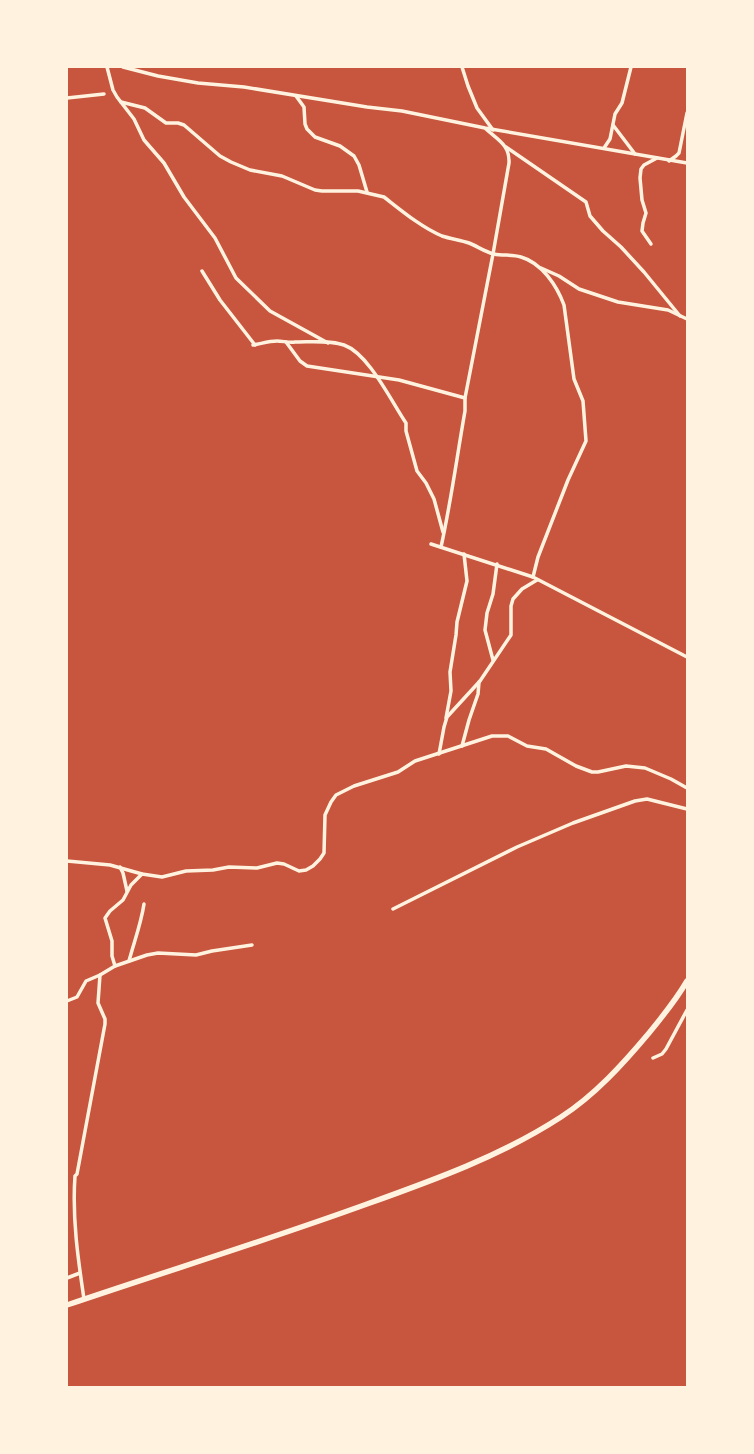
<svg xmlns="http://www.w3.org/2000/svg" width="754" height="1454" viewBox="0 0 754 1454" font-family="Bitter,serif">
  <rect width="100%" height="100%" fill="#c8553d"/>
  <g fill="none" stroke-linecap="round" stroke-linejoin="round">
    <g stroke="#fff3e0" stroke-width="3.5">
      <path d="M107,67L113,90L117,97L134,119L144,140L164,163L184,197L215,238L236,278L270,311L328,343"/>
      <path d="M123,67L158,76L198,83L244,87L367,107L402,111L485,128L687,163"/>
      <path d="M462,67L468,86L477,108L493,130"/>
      <path d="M296,96L304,107L305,124L307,129L315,137L340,146L354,156L359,165L367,192"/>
      <path d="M67,98L104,94"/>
      <path d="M121,102L145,108L166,123H178L184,125L220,156L231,162L250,170L282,176L315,190L322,191H358L384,197C402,211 421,227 442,236C451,239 460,240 469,243C477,246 485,252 494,254C503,256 512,254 521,257C542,263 557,286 564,305L574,379L583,401L586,441L568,480L538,557L533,577"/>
      <path d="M613,125L635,154"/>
      <path d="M506,147L586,202L590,216L603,231L621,247L644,272L680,316"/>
      <path d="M604,148L610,139L615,114L622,103L631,67"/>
      <path d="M669,161L676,156L679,153L687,113"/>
      <path d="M651,244L642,231L643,223L646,213L642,200L640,178L641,169L644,165L657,158"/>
      <path d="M541,268L559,276L579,289L618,302L668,310L687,319"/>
      <path d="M202,271L220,300L255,345"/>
      <path d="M286,342L300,361L307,366L399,380L465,398"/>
      <path d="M253,345C260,344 269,341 277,341C283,341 289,343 295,342C311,342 328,340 344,345C369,354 391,401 406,423V431L417,471L426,483L434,499L443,532"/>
      <path d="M431,544L533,577L687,657"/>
      <path d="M441,547C451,502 457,456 465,411V398L493,254L509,163C510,145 498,140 486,129"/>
      <path d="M493,660L485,630L487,613L493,594L497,564"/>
      <path d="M446,718L451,691L450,672L456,635L457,622L467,581L464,554"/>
      <path d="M462,746L469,720L478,694L479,682"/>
      <path d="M439,754L444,727L447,717L480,681L511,635V606L513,599L522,589L537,580"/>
      <path d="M67,861L110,865L142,874L162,877L186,871L213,870L229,867L257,868L277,863L284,864L299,871L306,870L313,866L320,859L324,853L325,815L331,802L336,795L354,786L398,772L415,761L492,736H508L527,746L546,749L576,766L592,772H598L626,766L645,768L671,779L687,788"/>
      <path d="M120,867L123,873L127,891"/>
      <path d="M393,909L517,847L573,823L635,801L647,799L687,809"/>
      <path d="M129,961C134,942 141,924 144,904"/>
      <path d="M115,966L112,956V941L105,918L110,911L123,900L131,885L142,874"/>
      <path d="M67,1001L77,997L86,981L100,975L115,966L147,955L158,953L196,955L212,951L252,945"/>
      <path d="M653,1058L662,1054L666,1049L687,1010"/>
      <path d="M67,1278L80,1273"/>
      <path d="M84,1299C78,1259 72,1217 75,1176L77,1174L105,1024V1019L98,1003L100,975"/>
    </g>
    <path stroke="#fff3e0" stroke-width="5.5" d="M67,1305C167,1271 268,1240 367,1204C434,1180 501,1156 561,1117C595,1095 623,1064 649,1033C663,1016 676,1000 687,981"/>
  </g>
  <rect width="754" height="1454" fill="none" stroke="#fff3e0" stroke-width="136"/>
</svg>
